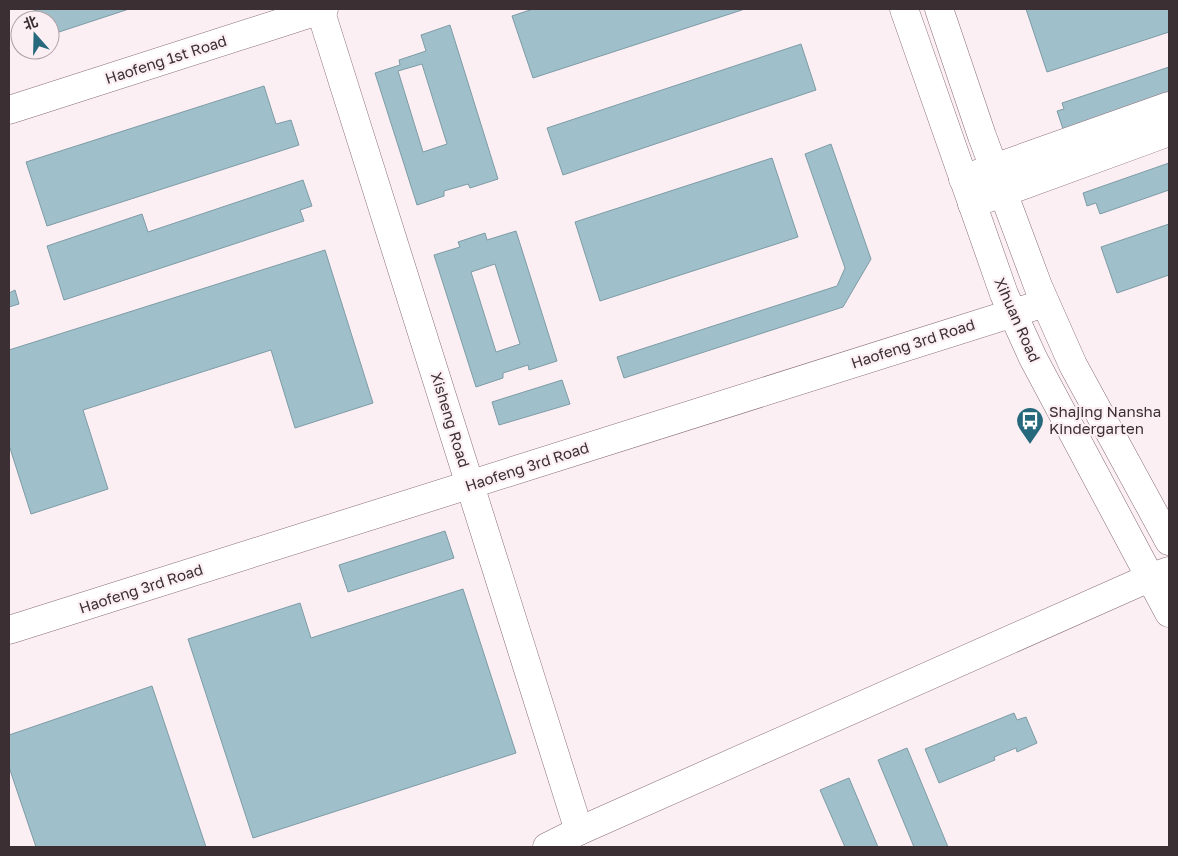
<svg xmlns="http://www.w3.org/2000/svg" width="1178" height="856" viewBox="0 0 1178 856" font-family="'Golos Text','Noto Sans SC',sans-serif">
  <rect width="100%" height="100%" fill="#fceff3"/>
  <g fill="#9fbfca" stroke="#7d9ca6" fill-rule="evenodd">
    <path d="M39,9H129L53,34L50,20H33L31,12Z"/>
    <path d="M533,9H745L533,78L512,16Z"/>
    <path d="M1026,9H1169V32L1047,72Z"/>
    <path d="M450,25L498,179L470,188L468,184L444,191V196L417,205L375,73L400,65L399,60L426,51L421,35ZM422,64L447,144L423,152L398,71Z"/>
    <path d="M801,44L816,90L563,175L547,128Z"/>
    <path d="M1169,67V97L1064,132L1057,111L1064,109L1062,103Z"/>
    <path d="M264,86L276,124L291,120L299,145L47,226L26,162Z"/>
    <path d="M831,144L871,259L843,307L624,378L617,357L837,286L845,268L805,154Z"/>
    <path d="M772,158L798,237L600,301L575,222Z"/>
    <path d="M1169,163V190L1100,214L1096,203L1087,206L1083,193Z"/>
    <path d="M303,180L312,206L300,210L304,221L64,300L47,246L142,214L148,232Z"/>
    <path d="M1169,224V275L1117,293L1101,247Z"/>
    <path d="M516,231L557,361L529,370L528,365L503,373V378L476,387L434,255L460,247L458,242L485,233L487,240ZM495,264L520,344L496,352L471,272Z"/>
    <path d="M325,250L373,403L295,428L271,350L83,410L108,489L31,514L9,445V350Z"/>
    <path d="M15,290L19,304L9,307V293Z"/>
    <path d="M562,380L570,404L499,425L492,402Z"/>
    <path d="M445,531L454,558L348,592L339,565Z"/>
    <path d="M463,589L516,753L253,838L188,639L300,603L311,638Z"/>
    <path d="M152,686L206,847H36L9,767V735Z"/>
    <path d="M1014,713L1017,720L1026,717L1037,743L1017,752L1016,748L994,757L995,760L939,783L925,749Z"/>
    <path d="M907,748L948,847H914L878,760Z"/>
    <path d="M849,778L878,847H845L820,790Z"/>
  </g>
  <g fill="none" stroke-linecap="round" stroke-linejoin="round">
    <defs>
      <g id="minor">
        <path d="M320,9L579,831"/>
        <path d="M9,110L324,9"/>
        <path d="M963,179L1169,106"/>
        <path d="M972,204L1169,132"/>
        <path d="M9,630L1045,303"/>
        <path d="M547,847L579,831L1149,578L1169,571"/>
      </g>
      <g id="major">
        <path d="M904,9L1004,294L1033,358L1169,613"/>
        <path d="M939,9L982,136L1038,286L1073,365L1169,541"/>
      </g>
    </defs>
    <use href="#minor" stroke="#896e78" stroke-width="29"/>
    <use href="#major" stroke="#896e78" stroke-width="29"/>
    <use href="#minor" stroke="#fff" stroke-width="28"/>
    <use href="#major" stroke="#fff" stroke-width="28"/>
  </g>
  <defs>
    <symbol id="bus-pin" viewBox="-11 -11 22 30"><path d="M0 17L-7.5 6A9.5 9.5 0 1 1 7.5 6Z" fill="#27697c" stroke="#fceff3"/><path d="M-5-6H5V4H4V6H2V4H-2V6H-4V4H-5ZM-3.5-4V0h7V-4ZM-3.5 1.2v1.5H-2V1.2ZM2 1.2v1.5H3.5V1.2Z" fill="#fff"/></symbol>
  </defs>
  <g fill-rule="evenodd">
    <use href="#bus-pin" x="1014" y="405" width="32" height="43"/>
  </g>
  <g text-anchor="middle" stroke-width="4.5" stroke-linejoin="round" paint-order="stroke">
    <g font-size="15" fill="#3b2f33" stroke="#fceff3">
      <text transform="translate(166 60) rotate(-18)" y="5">Haofeng 1st Road</text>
      <text transform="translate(1017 320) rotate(66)" y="5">Xihuan Road</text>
      <text transform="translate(913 344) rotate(-18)" y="5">Haofeng 3rd Road</text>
      <text transform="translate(450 420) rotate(73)" y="5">Xisheng Road</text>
      <text transform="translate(527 467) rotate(-18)" y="5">Haofeng 3rd Road</text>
      <text transform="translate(141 589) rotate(-18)" y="5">Haofeng 3rd Road</text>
    </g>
    <g font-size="15" fill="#3b2f33" stroke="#fceff3" text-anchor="start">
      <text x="1049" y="417">Shajing Nansha<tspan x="1049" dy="17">Kindergarten</tspan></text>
    </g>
  </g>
  <rect width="1178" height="856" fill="none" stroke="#3b2f33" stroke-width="20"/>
  <g transform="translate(35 35) rotate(340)"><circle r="24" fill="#fceff3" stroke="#afa2a6"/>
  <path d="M0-4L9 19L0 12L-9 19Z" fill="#27697c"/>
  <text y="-8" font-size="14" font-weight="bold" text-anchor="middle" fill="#3b2f33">北</text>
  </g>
</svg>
